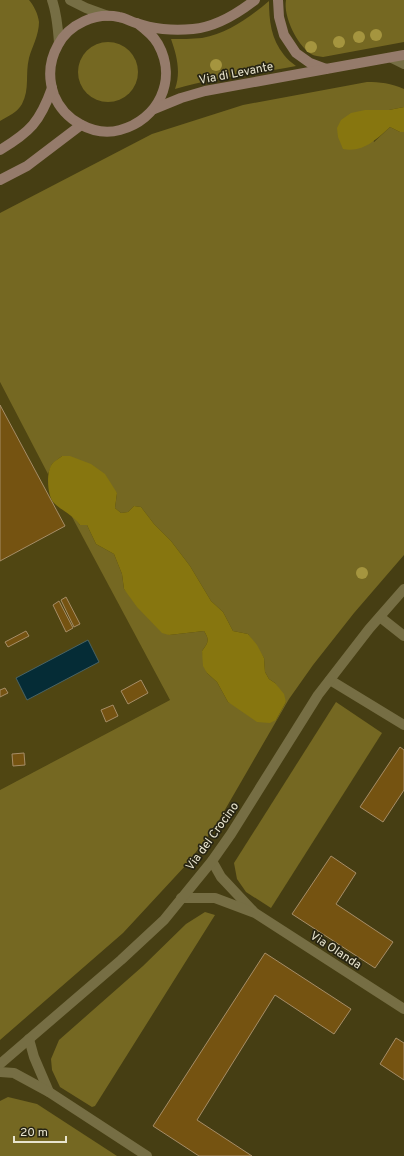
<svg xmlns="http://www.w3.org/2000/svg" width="404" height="1156" viewBox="0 0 404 1156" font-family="Overpass,sans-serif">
  <rect width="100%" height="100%" fill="#463e13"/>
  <path fill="#504612" d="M0,382L48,473L52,464L72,516L170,700L0,790Z"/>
  <g fill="#756822">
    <path d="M0,0H29C34,6 38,14 39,22C39,35 32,47 29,58C25,74 30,89 22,104C17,113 8,116 0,121Z"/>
    <path d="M286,0H404V42L323,57C319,56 314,56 311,54C297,45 283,16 286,0Z"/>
    <path d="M269,1C269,20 271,39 284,55C287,59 292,63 296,66C255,74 214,77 175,89C181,72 177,56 171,39C181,39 192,39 202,38C228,33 249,18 269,1Z"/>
    <circle cx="108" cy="72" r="30"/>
    <path d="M367,82C380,82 391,83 404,89V107L389,110H365L374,142L390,127L400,132H404V555L354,613L313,665L289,699L215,827L186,865L123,933L0,1040V790L170,700L71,515L75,518L80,525H87L96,544L114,554L122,574L124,589L169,635L204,631C210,640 208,643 202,651L207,673L217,682L228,702L276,720L286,702L275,683L269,679L265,672L264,658L248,634L233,631L223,612L211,601L190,566L171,541L154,524L141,507L134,506L128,512L121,513L115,508L117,493L62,456L52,464L48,474L0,382V213L152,134L243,105Z"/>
    <path d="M336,702L382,733L271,908L246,892L237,879L234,863Z"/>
    <path d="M205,912L215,915L95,1106L92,1107L60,1087L52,1070L51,1059L59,1040L143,966L186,924Z"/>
    <path d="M8,1097L37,1104L117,1156H0V1101Z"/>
  </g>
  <g fill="#87760f">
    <path d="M404,107V132H400L390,127C377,139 363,153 343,149L338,137L337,128L341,120L351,113L365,110H389Z"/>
    <path d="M62,456H70L91,464L105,474L117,493L115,508L121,513L128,512L134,506L141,507L154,524L171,541L190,566L211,601L223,612L233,631L248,634L257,645L264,658L265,672L269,679L275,683L284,694L286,702L276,720L270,723L257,722L228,702L217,682L207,673L203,666L202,651C208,643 210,640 204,631L169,635L162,633L137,607L124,589L122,574L114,554L96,544L87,525H80C72,514 62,511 54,503C47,496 46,472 52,464C54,461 59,459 62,456Z"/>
  </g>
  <path fill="#052c36" stroke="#496364" d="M88,640L99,662L27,700L16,678Z"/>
  <g fill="#755311" stroke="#a68d67">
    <path d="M0,405L65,526L0,561Z"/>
    <path d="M66,597L80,624L74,627L61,600Z"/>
    <path d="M59,601L73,628L66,632L53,605Z"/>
    <path d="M26,631L29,636L8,647L5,642Z"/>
    <path d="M141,680L148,693L128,704L121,691Z"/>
    <path d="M5,688L8,693L0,697V690Z"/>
    <path d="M113,705L118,716L106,722L101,710Z"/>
    <path d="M400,747L404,750V790L383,822L360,807Z"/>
    <path d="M24,753L25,765L13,766L12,754Z"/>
    <path d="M331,856L356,873L336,904L393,942L375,968L292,914Z"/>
    <path d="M265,953L351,1009L334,1034L275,995L197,1120L252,1156H199L153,1126Z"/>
    <path d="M396,1038L404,1043V1080L380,1064Z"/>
  </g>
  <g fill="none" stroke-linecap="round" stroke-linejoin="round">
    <path stroke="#766e44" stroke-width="10" d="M380,617L404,636"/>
    <g stroke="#766e44" stroke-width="10">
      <path d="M330,680L404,725"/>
      <path d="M212,861L221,877L253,911"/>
      <path d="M181,898H215L255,913L404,1009"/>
      <path d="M29,1039L34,1057L49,1092"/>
      <path d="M0,1064L121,960L164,920L212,861L231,834L318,695L369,629L404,589"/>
      <path d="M0,1072L14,1073L49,1092L147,1156"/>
    </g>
    <g stroke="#766e44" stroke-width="10">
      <path d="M52,0C57,14 58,28 59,43"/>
      <path d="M70,0L86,8L108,16"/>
      <path d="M392,58L404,64"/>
    </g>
    <g stroke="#957b6b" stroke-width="10">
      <path d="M278,0L279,17L284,35L296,53L310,63L326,69L404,55"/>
      <path d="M137,23C145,29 153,35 158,44C178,80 158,120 120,130C93,137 64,120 54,95C48,78 49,61 58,45C69,24 96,12 119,17C125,18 130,21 136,23C144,26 154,28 163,29C172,30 183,30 193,29C216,27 237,14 255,0"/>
      <path d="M154,109L181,98L205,91L326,69"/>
      <path d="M0,150C30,132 40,122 52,88"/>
      <path d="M0,180L27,166L81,125"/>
    </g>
  </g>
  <g fill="#a5953f">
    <circle cx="376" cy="35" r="6"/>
    <circle cx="359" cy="37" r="6"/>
    <circle cx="339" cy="42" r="6"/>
    <circle cx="311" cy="47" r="6"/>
    <circle cx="216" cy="65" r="6"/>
    <circle cx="362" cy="573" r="6"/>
  </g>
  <g text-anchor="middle" stroke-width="3.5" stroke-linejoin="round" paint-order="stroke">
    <g font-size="12" fill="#e8e4ce" stroke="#282513">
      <text transform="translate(236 73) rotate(-11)" y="4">Via di Levante</text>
      <text transform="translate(212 836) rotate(-54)" y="4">Via del Crocino</text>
      <text transform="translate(336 950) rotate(33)" y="4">Via Olanda</text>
    </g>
  </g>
  <path d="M14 1136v6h52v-6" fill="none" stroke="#e8e4ce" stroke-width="2"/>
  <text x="20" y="1136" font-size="12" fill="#e8e4ce" stroke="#282513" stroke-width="3" paint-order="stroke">20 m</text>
</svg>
